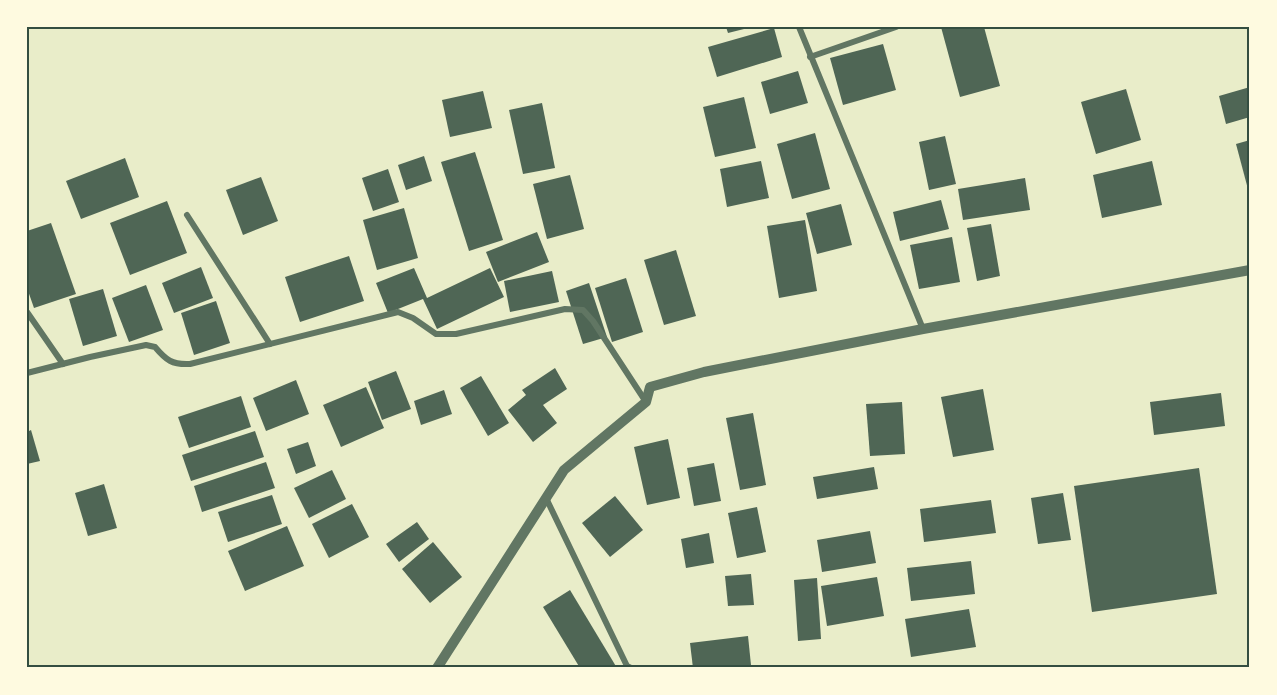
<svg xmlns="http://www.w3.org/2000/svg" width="1277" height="695" viewBox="0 0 1277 695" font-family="Arial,sans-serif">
  <rect width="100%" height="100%" fill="#e9edc9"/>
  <g fill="#4f6655">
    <path d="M726,27H748V28L728,33Z"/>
    <path d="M941,27H984L1000,86L960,97Z"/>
    <path d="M774,28L782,57L717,77L708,47Z"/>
    <path d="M883,44L896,90L843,105L830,58Z"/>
    <path d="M798,71L808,103L770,114L761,82Z"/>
    <path d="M1250,87V117L1226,124L1219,96Z"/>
    <path d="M1126,89L1141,140L1096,154L1081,102Z"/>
    <path d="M483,91L492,128L450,137L442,100Z"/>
    <path d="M744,97L756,148L715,157L703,107Z"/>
    <path d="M542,103L555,168L523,174L509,110Z"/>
    <path d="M815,133L830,189L792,199L777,144Z"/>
    <path d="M945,136L956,184L929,190L919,142Z"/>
    <path d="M1250,140V193H1249L1236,144Z"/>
    <path d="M475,152L503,240L469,251L441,162Z"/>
    <path d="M424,156L432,181L406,190L398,165Z"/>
    <path d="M125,158L139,197L81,219L66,181Z"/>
    <path d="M761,161L769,198L727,207L720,169Z"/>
    <path d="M1152,161L1162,205L1102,218L1093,175Z"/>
    <path d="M388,169L399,202L373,211L362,178Z"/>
    <path d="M570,175L584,229L547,239L533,184Z"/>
    <path d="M261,177L278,221L243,235L226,190Z"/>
    <path d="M1025,178L1030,210L963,220L958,189Z"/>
    <path d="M941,200L949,229L900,241L893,212Z"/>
    <path d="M167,201L187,253L130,275L110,223Z"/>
    <path d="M841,204L852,245L817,254L806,213Z"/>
    <path d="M404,208L418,258L377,270L363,220Z"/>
    <path d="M805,220L817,291L779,298L767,226Z"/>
    <path d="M51,223L76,294L34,308L27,288V231Z"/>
    <path d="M991,224L1000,276L977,281L967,228Z"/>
    <path d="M537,232L549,262L498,282L486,252Z"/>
    <path d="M952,237L960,282L919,289L910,245Z"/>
    <path d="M676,250L696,316L664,325L644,260Z"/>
    <path d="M349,256L364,301L300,322L285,277Z"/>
    <path d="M201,267L213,298L174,313L162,283Z"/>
    <path d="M414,268L427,298L490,268L504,297L437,329L423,299L388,313L376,283Z"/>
    <path d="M552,271L559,302L510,312L504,281Z"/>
    <path d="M626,278L643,332L612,342L595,288Z"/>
    <path d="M589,283L607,337L583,344L566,291Z"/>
    <path d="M146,285L163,330L129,342L112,298Z"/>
    <path d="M103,289L117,336L83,346L69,299Z"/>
    <path d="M216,301L230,343L194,355L181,313Z"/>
    <path d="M555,368L567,389L543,405L557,423L533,442L508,410L526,395L522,390Z"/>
    <path d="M396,371L411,409L382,420L368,382Z"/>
    <path d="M481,376L509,423L488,436L460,388Z"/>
    <path d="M296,380L309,414L266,431L253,398Z"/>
    <path d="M366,387L384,428L341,447L323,405Z"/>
    <path d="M983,389L994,450L953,457L941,397Z"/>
    <path d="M444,390L452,414L421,425L414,401Z"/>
    <path d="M1221,393L1225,426L1154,435L1150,402Z"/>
    <path d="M241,396L251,427L189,448L178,417Z"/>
    <path d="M902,402L905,454L870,456L866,404Z"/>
    <path d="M753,413L766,485L740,490L726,418Z"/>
    <path d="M31,430L40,461L27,464V432Z"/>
    <path d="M255,431L264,457L191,481L182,455Z"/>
    <path d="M668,439L680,498L647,505L634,447Z"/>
    <path d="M308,442L316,466L296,474L287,449Z"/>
    <path d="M266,462L275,488L202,512L194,486Z"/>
    <path d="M714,463L721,501L694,506L687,468Z"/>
    <path d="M874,467L878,489L817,499L813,477Z"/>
    <path d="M1199,468L1217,594L1092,612L1074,486Z"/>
    <path d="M332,470L346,499L309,518L294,488Z"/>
    <path d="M104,484L117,528L88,536L75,493Z"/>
    <path d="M1063,493L1071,540L1038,544L1031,498Z"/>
    <path d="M272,495L282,524L228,542L218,512Z"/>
    <path d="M615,496L643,530L610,557L582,523Z"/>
    <path d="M991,500L996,533L924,542L920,509Z"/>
    <path d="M352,504L369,537L329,558L312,524Z"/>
    <path d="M757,507L766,552L737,558L728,513Z"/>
    <path d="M417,522L429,539L399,562L386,544Z"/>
    <path d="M287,526L304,566L245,591L228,551Z"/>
    <path d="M870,531L876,563L822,572L817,540Z"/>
    <path d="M709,533L714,563L686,568L681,539Z"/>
    <path d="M433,542L462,577L430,603L402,569Z"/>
    <path d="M971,561L975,594L911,601L907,568Z"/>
    <path d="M751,574L754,605L728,606L725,576Z"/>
    <path d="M877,577L884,616L827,626L821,586Z"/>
    <path d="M817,578L821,639L798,641L794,580Z"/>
    <path d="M570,590L617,668H580L543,607Z"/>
    <path d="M969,609L976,647L911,657L905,619Z"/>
    <path d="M748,636L751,665L729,668H693L690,643Z"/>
  </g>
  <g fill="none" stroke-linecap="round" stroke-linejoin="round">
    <g stroke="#617663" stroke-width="6">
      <path d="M799,27L923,329"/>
      <path d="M810,57L896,27"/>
      <path d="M187,215L270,344"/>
      <path d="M27,312L63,364"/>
      <path d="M27,373L90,357L146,345L155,347C166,360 172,365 190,364L398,312L413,318L436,334H456L565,309L583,310L593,321L646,402"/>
      <path d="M546,498L627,666L631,668"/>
    </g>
    <path stroke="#617663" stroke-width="10" d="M437,668L564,470L646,402L650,387L704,372L923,329L1250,270"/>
  </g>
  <rect width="1277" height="695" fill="none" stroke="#fefae0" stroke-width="57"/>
  <rect x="28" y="28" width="1220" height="638" fill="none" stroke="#344e41" stroke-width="2"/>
</svg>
